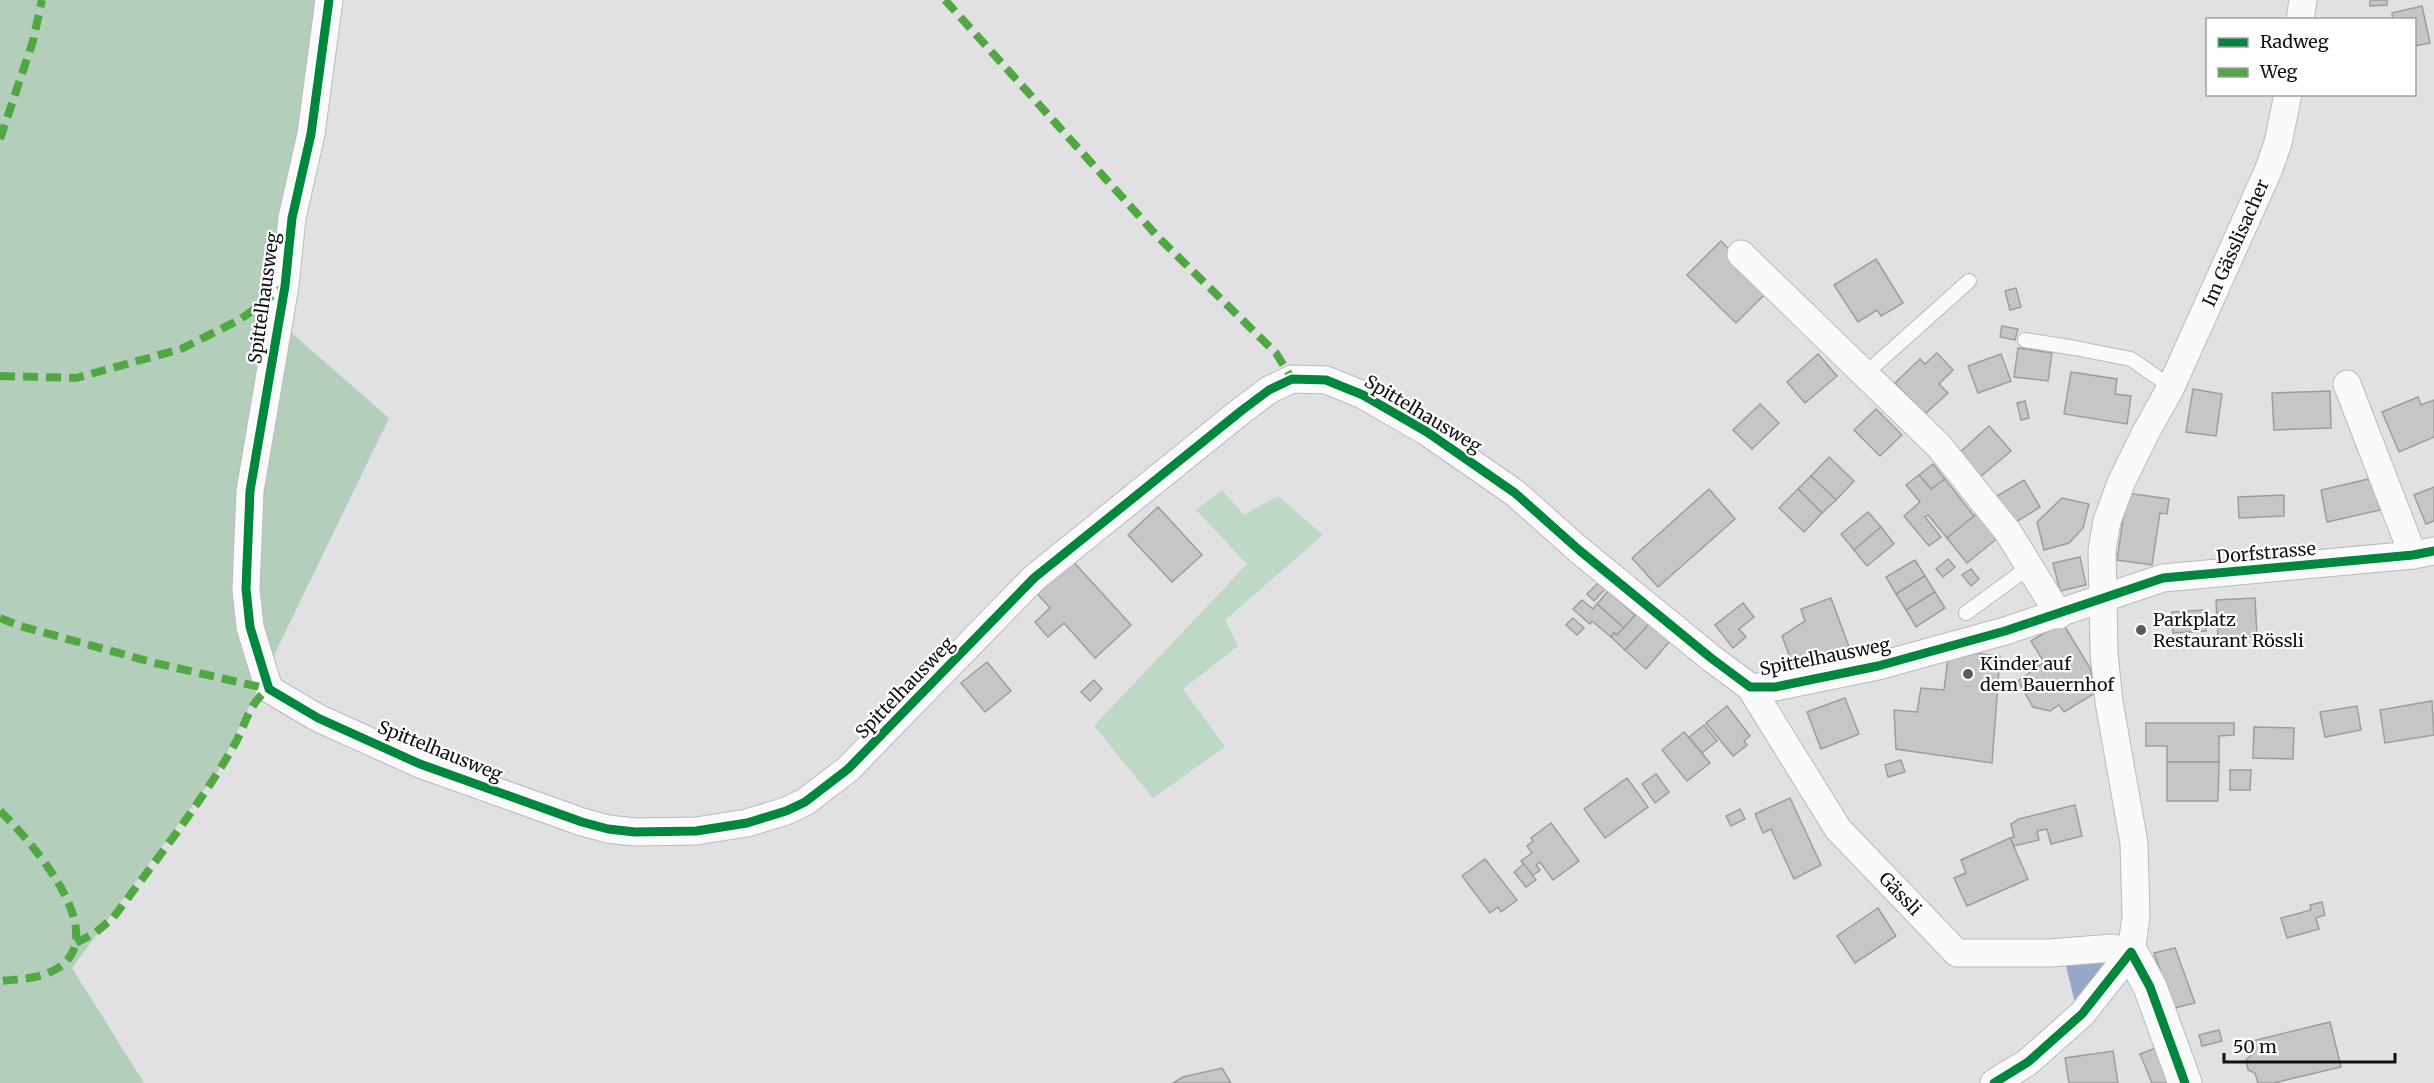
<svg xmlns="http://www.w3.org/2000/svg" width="2434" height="1083" viewBox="0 0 2434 1083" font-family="Merriweather,serif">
  <rect width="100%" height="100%" fill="#e1e1e4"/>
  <path fill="#bdd8c5" d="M1222,490L1244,515L1278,496L1323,535L1225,620L1238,646L1183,689L1225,747L1153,798L1094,726L1247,564L1196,510Z"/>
  <path fill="#b3cebb" d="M0,0H320L305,108L264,309L389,418L218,771L72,968L144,1083H0Z"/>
  <path fill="#97a9ca" d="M2084,953L2108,963L2075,1003L2063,954Z"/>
  <g fill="#c6c6c8" stroke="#9d9d9f" stroke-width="1.5">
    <path d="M2370,0H2387V5L2370,6Z"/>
    <path d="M2422,6L2430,43L2414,46V20H2393L2392,13Z"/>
    <path d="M1721,241L1769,290L1736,323L1687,275Z"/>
    <path d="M1876,259L1903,303L1881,316L1877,310L1858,322L1834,285Z"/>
    <path d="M2016,288L2021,307L2010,310L2005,291Z"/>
    <path d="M2002,326L2018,329L2015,340L2000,337Z"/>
    <path d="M2018,348L2052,353L2048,381L2014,377Z"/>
    <path d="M1937,353L1953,370L1939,384L1948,393L1925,414L1895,383L1920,359L1925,364Z"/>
    <path d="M1818,354L1837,376L1805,403L1787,382Z"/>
    <path d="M2001,354L2011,381L1978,393L1968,366Z"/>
    <path d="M2071,372L2117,379L2115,394L2131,396L2127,424L2064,414Z"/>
    <path d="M2193,389L2222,394L2216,436L2186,432Z"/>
    <path d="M2330,391L2331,428L2274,430L2272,393Z"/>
    <path d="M2418,397L2421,405L2434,400V437L2399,452L2382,412Z"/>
    <path d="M2025,401L2029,418L2021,420L2017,403Z"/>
    <path d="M1760,404L1779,423L1752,449L1733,430Z"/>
    <path d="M1876,409L1902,435L1880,456L1854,430Z"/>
    <path d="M1989,426L2011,451L1980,477L1959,453Z"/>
    <path d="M1829,457L1854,481L1836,500L1811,476Z"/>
    <path d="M1933,464L1945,479L1931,489L1919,475Z"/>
    <path d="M1919,475L1931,489L1945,479L1974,516L1947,538L1928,515L1925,517L1941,537L1929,546L1904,516L1920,502L1906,485Z"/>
    <path d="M1811,476L1836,500L1822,513L1798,489Z"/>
    <path d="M2373,478L2380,510L2327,522L2321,490Z"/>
    <path d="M2024,480L2040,507L2013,524L1997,496Z"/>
    <path d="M2434,487V521L2426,524L2414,495Z"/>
    <path d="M1709,489L1735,519L1658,587L1632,558Z"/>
    <path d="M1798,489L1822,513L1804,532L1779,508Z"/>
    <path d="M2127,493L2169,499L2167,514L2160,513L2152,565L2117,560Z"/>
    <path d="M2284,495V516L2239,518L2238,497Z"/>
    <path d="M2062,498L2089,504L2083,528L2069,543L2044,550L2037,522Z"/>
    <path d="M1158,507L1202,555L1172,582L1128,535Z"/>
    <path d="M1868,512L1881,527L1854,550L1841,534Z"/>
    <path d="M1979,512L1999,537L1967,563L1947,538Z"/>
    <path d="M1881,527L1894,544L1867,566L1854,550Z"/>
    <path d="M2080,557L2086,585L2060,591L2053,563Z"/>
    <path d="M1070,558L1131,625L1095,658L1064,623L1048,637L1035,622L1050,608L1035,591Z"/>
    <path d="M1948,559L1955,567L1943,577L1936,569Z"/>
    <path d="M1915,560L1925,576L1896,594L1886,577Z"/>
    <path d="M1971,569L1979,579L1971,586L1962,575Z"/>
    <path d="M1925,576L1935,592L1906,610L1896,594Z"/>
    <path d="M1598,583L1605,589L1594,601L1587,594Z"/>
    <path d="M1610,589L1617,595L1615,597L1635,615L1624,628L1597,604Z"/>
    <path d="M1935,592L1945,608L1916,627L1906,610Z"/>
    <path d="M1831,598L1849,647L1795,670L1782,636L1805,621L1801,609Z"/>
    <path d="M2255,598L2257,636L2218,638L2216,600Z"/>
    <path d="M1582,600L1593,609L1597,604L1624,628L1617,635L1614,633L1611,637L1592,621L1590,624L1573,609Z"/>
    <path d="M1743,603L1754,617L1739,629L1746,637L1733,648L1715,625Z"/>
    <path d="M2205,610L2206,631L2173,633L2172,612Z"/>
    <path d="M1639,611L1651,622L1625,650L1611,637L1614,633L1617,635Z"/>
    <path d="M1573,618L1584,628L1577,635L1566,625Z"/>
    <path d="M2062,622L2090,668L2095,693L2064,712L2059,705L2050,711L2033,707L2018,681L2044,662L2031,641Z"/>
    <path d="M1650,623L1670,641L1646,669L1625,650Z"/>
    <path d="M1949,650L2000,656L1992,763L1896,749L1894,710L1917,712L1921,688L1944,690Z"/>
    <path d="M987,662L1011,691L985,712L961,683Z"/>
    <path d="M1094,680L1102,689L1090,701L1081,692Z"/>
    <path d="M1845,698L1859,734L1821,749L1807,712Z"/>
    <path d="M2432,701L2434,735L2385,743L2380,710Z"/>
    <path d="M1727,706L1750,736L1744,741L1747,745L1733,756L1706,723Z"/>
    <path d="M2357,706L2361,730L2325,737L2320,712Z"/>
    <path d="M2146,723H2234V735L2219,736V762H2167V746H2146Z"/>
    <path d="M1704,725L1717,741L1702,753L1689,737Z"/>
    <path d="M2254,727L2294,728L2293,759L2253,758Z"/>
    <path d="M1684,732L1710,763L1687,781L1662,750Z"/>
    <path d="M1901,760L1905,772L1888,777L1885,765Z"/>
    <path d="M2167,762H2219L2218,801H2167Z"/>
    <path d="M2230,770H2251L2250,790H2230Z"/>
    <path d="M1656,774L1669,792L1655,803L1642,784Z"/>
    <path d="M1627,778L1648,807L1605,838L1584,809Z"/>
    <path d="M1790,798L1821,865L1794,879L1771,829L1763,833L1755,814Z"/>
    <path d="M2075,805L2082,836L2051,844L2047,829L2037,831L2039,840L2014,846L2010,838L2014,837L2011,824L2019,819Z"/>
    <path d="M1740,809L1745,819L1731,826L1726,816Z"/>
    <path d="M1551,823L1579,861L1553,880L1540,862L1536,865L1540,870L1532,876L1521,861L1532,853L1527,846L1533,841L1531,838Z"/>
    <path d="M2010,838L2028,879L1967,906L1954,878L1966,873L1961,860Z"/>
    <path d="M1485,859L1517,900L1501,912L1498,907L1490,913L1462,876Z"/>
    <path d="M1524,864L1536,880L1526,887L1514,872Z"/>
    <path d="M2322,902L2325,915L2316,918L2319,929L2287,938L2281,918L2311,910L2310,905Z"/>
    <path d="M1878,908L1896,936L1855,963L1837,936Z"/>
    <path d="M2175,948L2195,1003L2174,1008L2154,953Z"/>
    <path d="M2330,1022L2341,1067L2273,1083H2258L2255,1073L2248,1070L2246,1060L2251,1055L2248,1042Z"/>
    <path d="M2219,1030L2222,1041L2202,1046L2199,1035Z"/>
    <path d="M2161,1046L2171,1083H2152L2140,1054Z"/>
    <path d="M2113,1051L2118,1083H2069L2065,1058Z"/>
    <path d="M1222,1068L1231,1083H1173L1183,1077Z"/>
  </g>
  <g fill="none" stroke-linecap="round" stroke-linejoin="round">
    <defs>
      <g id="lane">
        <path d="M2025,340L2075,348L2131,359L2171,387"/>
        <path d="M1865,374L1969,281"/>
        <path d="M1966,613L2029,567"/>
      </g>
      <g id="street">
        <path d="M329,0L311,134L292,218L285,286L250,491L246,589L250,627L269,689L318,718L420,764L582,822L608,829L635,832L696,831L747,823L786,811L805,802L848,769L1034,578L1241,411L1269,390L1292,379L1326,380L1363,395L1427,432L1515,493L1579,550L1711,658L1750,687H1775L1878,666L2005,631L2163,578L2413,555L2434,551"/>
        <path d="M2300,20L2303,0"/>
        <path d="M1741,254L1939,446L2008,532L2059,615"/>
        <path d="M2347,384L2413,555"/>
        <path d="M1750,687L1838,829L1957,953H2050L2112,948L2131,952"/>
        <path d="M1994,1083L2028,1062L2082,1014L2131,952L2136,917L2134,843L2109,702L2104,653L2102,550L2107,521L2121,483L2146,432L2171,387L2268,171L2278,143L2288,94"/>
      </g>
      <path id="secondary" d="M2131,952L2150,987L2185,1083"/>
    </defs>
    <use href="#lane" stroke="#bababc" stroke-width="16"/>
    <use href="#street" stroke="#bababc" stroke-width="29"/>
    <use href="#secondary" stroke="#bababc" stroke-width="35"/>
    <path stroke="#c0c0c1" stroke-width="4" stroke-dasharray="1.5 4.5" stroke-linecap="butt" d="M59,934L76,943"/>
    <use href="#lane" stroke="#fafafb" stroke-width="14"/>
    <use href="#street" stroke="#fafafb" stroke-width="27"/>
    <use href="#secondary" stroke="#fafafb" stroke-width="33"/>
    <g stroke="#51a842" stroke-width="8" stroke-dasharray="15 8" stroke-linecap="butt">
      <path d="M945,0L1158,237L1276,353L1292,379"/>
      <path d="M0,139L33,41L42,0"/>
      <path d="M0,376L76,378L181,349L241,319L285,286"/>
      <path d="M0,618L20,626L155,663L269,689"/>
      <path d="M0,811C29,839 113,933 58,968C41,979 19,979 0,981"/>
      <path d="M76,943L95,933L113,918C155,861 201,804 236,742C246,723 250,701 269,689"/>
    </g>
    <defs>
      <g id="cycleway">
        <path d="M329,0L311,134L292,218L285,286L250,491L246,589L250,627L269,689L318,718L420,764L582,822L608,829L635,832L696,831L747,823L786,811L805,802L848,769L1034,578L1241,411L1269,390L1292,379L1326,380L1363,395L1427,432L1515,493L1579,550L1711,658L1750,687H1775L1878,666L2005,631L2163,578L2413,555L2434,551"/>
        <path d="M1994,1083L2028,1062L2082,1014L2131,952L2150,987L2185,1083"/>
      </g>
    </defs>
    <use href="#cycleway" stroke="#fff" stroke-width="13"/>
    <use href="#cycleway" stroke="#00873e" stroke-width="9"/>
  </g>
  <g fill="#5a5a5c" stroke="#fff" stroke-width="2">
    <circle cx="2141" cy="630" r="6"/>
    <circle cx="1968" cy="674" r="6"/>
  </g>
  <g text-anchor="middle" stroke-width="4.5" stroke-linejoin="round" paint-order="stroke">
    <g font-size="18" fill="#111113" stroke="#fff">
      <text transform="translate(2236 243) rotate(-66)" y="6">Im Gässlisacher</text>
      <text transform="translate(264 298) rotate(-82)" y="6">Spittelhausweg</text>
      <text transform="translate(1423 414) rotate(31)" y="6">Spittelhausweg</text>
      <text transform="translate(2266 553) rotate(-5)" y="6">Dorfstrasse</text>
      <text transform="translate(1825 657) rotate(-11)" y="6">Spittelhausweg</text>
      <text transform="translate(905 688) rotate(-46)" y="6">Spittelhausweg</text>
      <text transform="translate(440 751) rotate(22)" y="6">Spittelhausweg</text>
      <text transform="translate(1900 894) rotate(46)" y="6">Gässli</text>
    </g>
    <g font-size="18" fill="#111113" stroke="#fff" text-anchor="start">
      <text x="2153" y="626">Parkplatz<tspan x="2153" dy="21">Restaurant Rössli</tspan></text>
      <text x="1980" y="670">Kinder auf<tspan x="1980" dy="21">dem Bauernhof</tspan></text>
    </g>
  </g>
  <rect x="2206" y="18" width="210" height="78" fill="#ffffff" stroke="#a0a0a1" stroke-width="1.5"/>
  <rect x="2218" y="38" width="30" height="9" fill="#00873e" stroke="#a0a0a1" stroke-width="1.5"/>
  <text x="2260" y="48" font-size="18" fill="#111113">Radweg</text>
  <rect x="2218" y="68" width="30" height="9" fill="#51a842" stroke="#a0a0a1" stroke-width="1.5"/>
  <text x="2260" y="78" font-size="18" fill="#111113">Weg</text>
  <path d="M2224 1053v9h171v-9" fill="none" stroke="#111113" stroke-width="3"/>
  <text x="2233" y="1053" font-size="18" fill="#111113" stroke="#ffffff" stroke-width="4.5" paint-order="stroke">50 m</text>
</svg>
